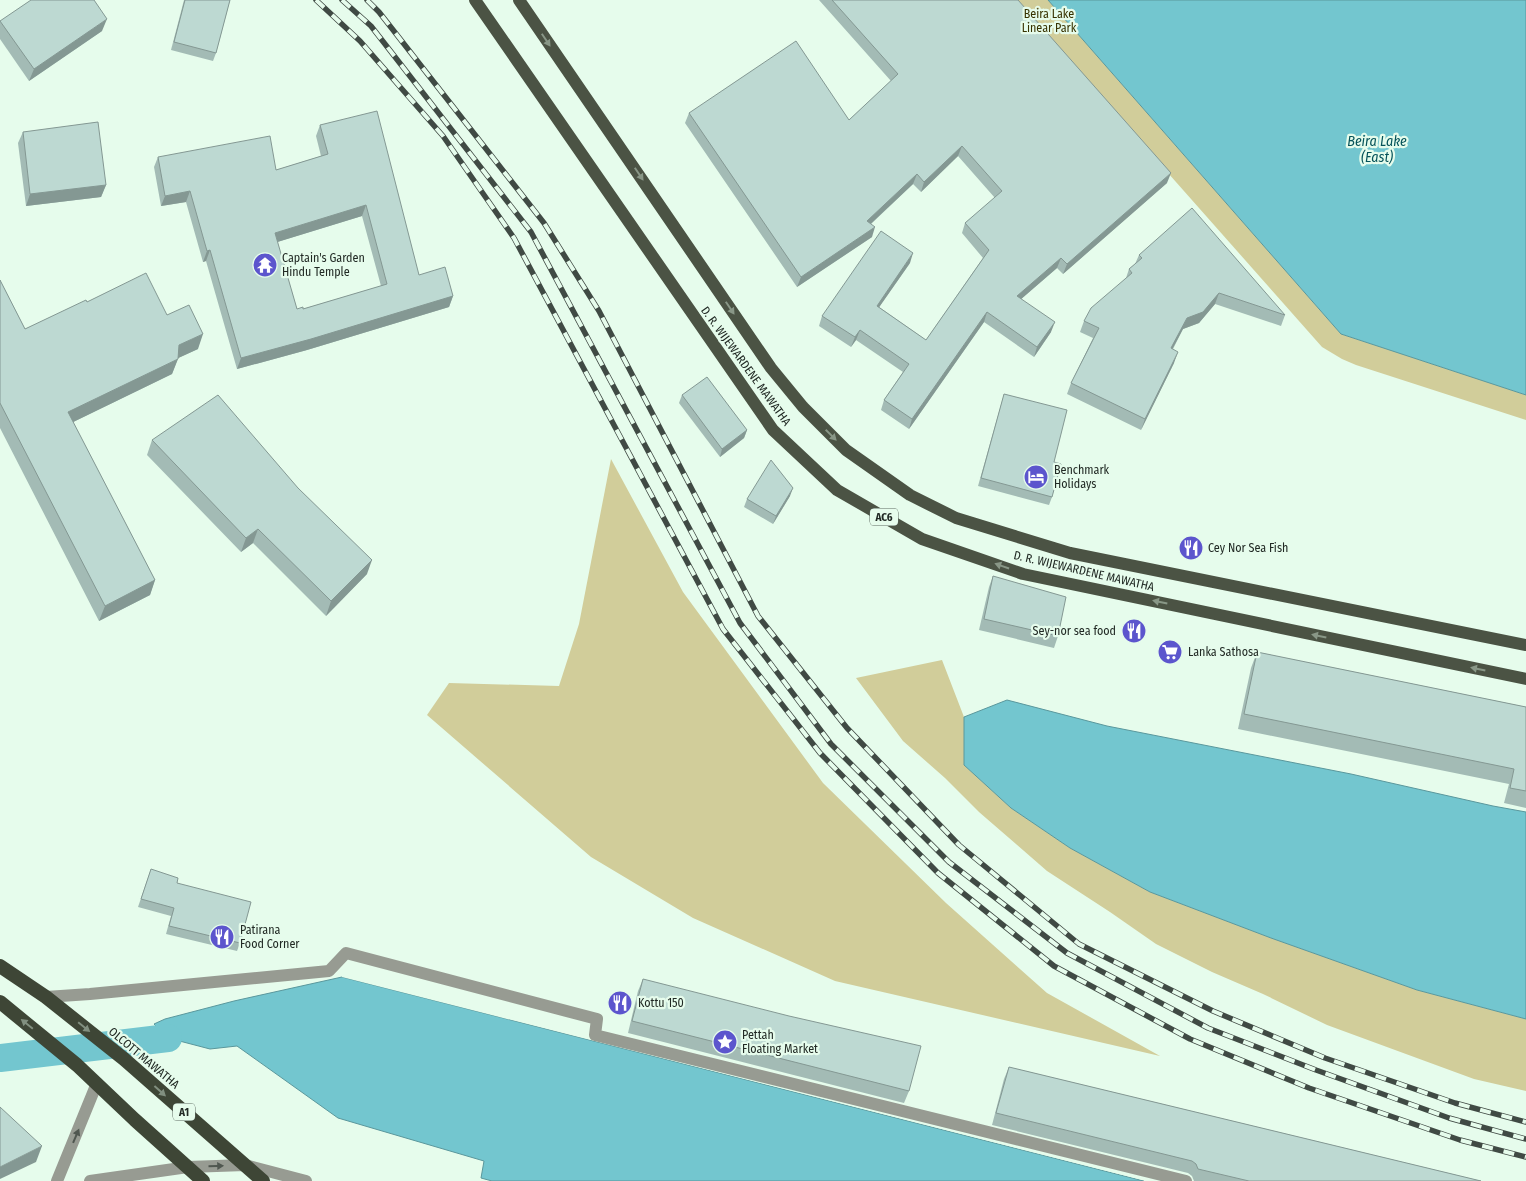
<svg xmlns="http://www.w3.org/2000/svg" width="1526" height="1181" viewBox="0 0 1526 1181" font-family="'Fira Sans Condensed',sans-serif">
  <rect width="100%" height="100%" fill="#e6fcec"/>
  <g fill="#d1cd9a">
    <path d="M1015,0H1048L1341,334L1526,395V420L1356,365L1342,359L1322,347Z"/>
    <path d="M611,459L683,592L823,783L946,903L1047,993L1160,1056L835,981L693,918L591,857L427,715L449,683L559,686L579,624Z"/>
    <path d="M942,660L964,717V765L1011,808L1070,848L1150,892L1271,938L1417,990L1526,1019V1091L1474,1079L1327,1025L1263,994L1212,972L1156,944L1110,912L1047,871L979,812L945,778L903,741L856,678Z"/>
  </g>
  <g fill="#73c6cf" stroke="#5a979c">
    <path d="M1048,0H1526V395L1341,334Z"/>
    <path d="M1007,700L1107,726L1351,774L1493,806L1526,812V1019L1417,990L1271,938L1150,892L1070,848L1011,808L964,765V717Z"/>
    <path d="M342,977L1144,1181H492L481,1178L484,1161L338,1118L237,1046L210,1049L168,1038L154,1024L165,1019L234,1001Z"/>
  </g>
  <path fill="#e6fcec" d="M342,974L1145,1179L1146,1181L342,977Z"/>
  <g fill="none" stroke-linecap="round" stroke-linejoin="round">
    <path stroke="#73c6cf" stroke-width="28" d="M0,1058L168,1038"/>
    <path stroke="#979b92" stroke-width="12" d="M46,997L90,994L329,971L346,953L597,1019L595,1035L1186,1181"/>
    <g stroke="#979b92" stroke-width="12">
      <path d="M57,1181L97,1083"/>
      <path d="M90,1181L188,1167L245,1165L306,1181"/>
    </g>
    <g stroke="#4b5344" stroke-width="12">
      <path d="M475,0L773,430L837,490L922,539L1023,574L1526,679"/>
      <path d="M519,0L771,368L803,407L846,450L910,495L956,518L1070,553L1526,645"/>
    </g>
    <g stroke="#3e4636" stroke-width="14">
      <path d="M0,966L46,997L124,1059L263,1181"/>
      <path d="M0,1002L77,1065L135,1120L203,1181"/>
    </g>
    <defs>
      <g id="rail">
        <path d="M316,0L360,41L443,136L514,238L723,629L820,753L938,873L1054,966L1190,1039L1309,1088L1460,1140L1526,1157"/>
        <path d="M342,0L371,26L531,232L740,623L831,744L949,862L1067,953L1208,1028L1316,1070L1449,1118L1526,1139"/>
        <path d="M367,0L379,12L544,223L599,311L758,616L847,728L959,845L1079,944L1213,1011L1325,1058L1455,1103L1526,1122"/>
      </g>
    </defs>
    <use href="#rail" stroke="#404a44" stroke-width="5.5"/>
    <use href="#rail" stroke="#e6fcec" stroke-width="4" stroke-dasharray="11" stroke-linecap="butt"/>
  </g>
  <g fill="#a3bbb5" fill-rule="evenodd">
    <path d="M184,0H230L216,53L213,61L171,50Z"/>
    <path d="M819,0H1018L1167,183L1063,274L1057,268L1021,299L1051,332L1034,357L984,322L909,429L881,410L884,400L903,372L856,340L851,347L819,326L822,316L910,263L879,307L926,340L983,258L962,233L965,223L995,198L958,156L921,192L913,184L871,224L872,237L797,287L685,123L689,113L849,120L891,81Z"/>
    <path d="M0,21L102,31L29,81L0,39Z"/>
    <path d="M320,125L419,275L453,296L449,307L307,350L237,369L206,261L203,262L186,202L161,206L154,167L158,157L276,170L321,156L316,136ZM362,216L381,286L303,309H297L277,242Z"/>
    <path d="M23,132L106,185L101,197L26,206L18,143Z"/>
    <path d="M1139,255L1285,315L1281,326L1215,304L1199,323L1183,329L1173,349L1174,363L1141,430L1067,394L1071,383L1093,338L1080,332L1084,321L1126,278L1129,269L1135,264Z"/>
    <path d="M0,280L25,329L87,302L167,315L198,349L178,358L172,374L73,422L155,580L150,595L99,621L0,428Z"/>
    <path d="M1004,394L1054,462L1052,497L1049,505L978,486Z"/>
    <path d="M682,395L747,430L744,438L720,457L679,403Z"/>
    <path d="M152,440L367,574L326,616L253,543L241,552L147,455Z"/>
    <path d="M790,496L773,524L744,507L747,499Z"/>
    <path d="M993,576L1058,636L1054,648L979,630L989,587Z"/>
    <path d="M1257,652L1526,707V808L1504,803L1509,784L1238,729L1251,668Z"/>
    <path d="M151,869L177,883L240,943L237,951L166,934L171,916L138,907Z"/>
    <path d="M643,979L909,1091L904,1103L628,1033L638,991Z"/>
    <path d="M1009,1067L1481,1181H1194L1192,1176L1188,1173L992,1125L1004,1079Z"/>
  </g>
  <g fill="#849893">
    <path d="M107,19L102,31L29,81L34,69Z"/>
    <path d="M962,146L958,156L921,192L924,182Z"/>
    <path d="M1171,173L1167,183L1063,274L1067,264Z"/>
    <path d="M917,174L913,184L863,231L867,221Z"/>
    <path d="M106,185L101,197L26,206L30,194Z"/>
    <path d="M190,191L186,202L161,206L165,196Z"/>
    <path d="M366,205L362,216L271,244L275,233Z"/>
    <path d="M875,227L872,237L797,287L801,277Z"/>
    <path d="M210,250L206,261L203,262L207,251Z"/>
    <path d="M913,253L910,263L873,316L877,306Z"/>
    <path d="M1061,258L1057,268L1013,306L1017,296Z"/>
    <path d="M1219,293L1215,304L1199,323L1183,329L1167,359L1171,348L1187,318Z"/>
    <path d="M453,296L449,307L307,350L237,369L241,358Z"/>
    <path d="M987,312L984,322L909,429L912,419Z"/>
    <path d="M1055,322L1051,332L1034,357L1037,347Z"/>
    <path d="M860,330L856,340L851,347L855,337Z"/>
    <path d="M203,334L198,349L174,360L179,345Z"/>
    <path d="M1178,352L1174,363L1141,430L1145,419Z"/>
    <path d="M178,359L172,374L63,427L68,412Z"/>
    <path d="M747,430L744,438L720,457L722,449Z"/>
    <path d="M793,488L790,496L773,524L776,516Z"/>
    <path d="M258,529L253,543L241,552L246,538Z"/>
    <path d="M372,560L367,574L326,616L331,601Z"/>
    <path d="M155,580L150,595L99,621L105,606Z"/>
    <path d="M42,1146L36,1162L0,1179V1167Z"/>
  </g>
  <g fill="#bdd9d2" stroke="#849893" fill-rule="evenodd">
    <path d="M31,0H94L107,19L34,69L0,21Z"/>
    <path d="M185,0H230L216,53L174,42Z"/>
    <path d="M832,0H1018L1171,173L1067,264L1061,258L1017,296L1055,322L1037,347L987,312L912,419L884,400L909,364L860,330L855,337L822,316L881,231L913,253L877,306L926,340L989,250L965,223L1002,191L962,146L924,182L917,174L867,221L875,227L801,277L689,113L796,41L849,120L898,74Z"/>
    <path d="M377,111L419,275L445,267L453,296L311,339L241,358L210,250L207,251L190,191L165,196L158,157L270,136L276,170L328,154L320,125ZM366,205L387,284L303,309V307L297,309L275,233Z"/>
    <path d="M98,122L106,185L30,194L23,132Z"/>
    <path d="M1192,208L1285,315L1219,293L1203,312L1187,318L1171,348L1178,352L1145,419L1071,383L1099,328L1084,321L1091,308L1132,273L1129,269L1142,258L1139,255Z"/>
    <path d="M146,273L167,315L189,305L203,334L179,345L178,359L68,412L155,580L105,606L0,403V280L25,329L86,300L87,302Z"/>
    <path d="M707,377L747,430L722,449L682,395Z"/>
    <path d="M1004,394L1067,410L1054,462L1061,464L1052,497L981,478Z"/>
    <path d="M218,395L298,488L372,560L331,601L258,529L246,538L152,440Z"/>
    <path d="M771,460L793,488L776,516L747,499Z"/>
    <path d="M993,576L1066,597L1058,636L984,619Z"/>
    <path d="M1257,652L1526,707V791L1510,788L1514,769L1244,714Z"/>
    <path d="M151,869L178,878L177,883L251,902L240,943L169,926L174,908L141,899Z"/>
    <path d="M643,979L789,1016L921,1046L909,1091L632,1021Z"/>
    <path d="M1009,1067L1481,1181H1249L1198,1169L1196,1164L1192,1161L996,1113Z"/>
    <path d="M0,1107L42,1146L0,1167Z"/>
  </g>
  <defs><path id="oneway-solid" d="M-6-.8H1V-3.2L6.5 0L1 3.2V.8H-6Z" transform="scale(1.25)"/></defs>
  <g fill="#899787">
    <use href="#oneway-solid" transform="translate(546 40) rotate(56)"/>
    <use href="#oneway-solid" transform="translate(639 174) rotate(56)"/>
    <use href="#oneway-solid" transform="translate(730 308) rotate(56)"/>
    <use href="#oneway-solid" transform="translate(831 435) rotate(45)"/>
    <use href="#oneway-solid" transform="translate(1002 566) rotate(-161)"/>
    <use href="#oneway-solid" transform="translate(1160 602) rotate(-168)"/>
    <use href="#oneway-solid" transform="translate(1319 636) rotate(-168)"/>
    <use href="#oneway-solid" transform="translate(1478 669) rotate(-168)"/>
  </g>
  <g fill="#818f7f">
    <use href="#oneway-solid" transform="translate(27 1024) rotate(-141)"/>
    <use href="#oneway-solid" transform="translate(84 1027) rotate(39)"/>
    <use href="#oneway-solid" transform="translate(160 1091) rotate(42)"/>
  </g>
  <g fill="#505750">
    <use href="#oneway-solid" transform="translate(76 1136) rotate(-67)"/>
    <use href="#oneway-solid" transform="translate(216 1166) rotate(-2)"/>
  </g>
  <defs>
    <symbol id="temple-disc" viewBox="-11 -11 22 22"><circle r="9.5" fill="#5c55cd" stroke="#e6fcec"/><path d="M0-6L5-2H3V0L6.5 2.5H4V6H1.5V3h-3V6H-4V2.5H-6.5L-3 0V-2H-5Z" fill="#fff"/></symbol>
    <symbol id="hotel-disc" viewBox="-11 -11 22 22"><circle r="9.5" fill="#5c55cd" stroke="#e6fcec"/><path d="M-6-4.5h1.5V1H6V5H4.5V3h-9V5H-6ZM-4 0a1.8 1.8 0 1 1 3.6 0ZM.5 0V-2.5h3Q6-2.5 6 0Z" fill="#fff"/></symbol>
    <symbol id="restaurant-disc" viewBox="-11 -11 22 22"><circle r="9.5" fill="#5c55cd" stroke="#e6fcec"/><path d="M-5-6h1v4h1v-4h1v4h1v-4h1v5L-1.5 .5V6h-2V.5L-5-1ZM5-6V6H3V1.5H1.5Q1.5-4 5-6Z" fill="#fff"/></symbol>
    <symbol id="supermarket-disc" viewBox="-11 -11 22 22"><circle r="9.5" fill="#5c55cd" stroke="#e6fcec"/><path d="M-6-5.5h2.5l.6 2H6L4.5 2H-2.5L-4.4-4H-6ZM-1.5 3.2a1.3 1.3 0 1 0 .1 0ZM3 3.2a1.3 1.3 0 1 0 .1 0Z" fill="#fff"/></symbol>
    <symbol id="sight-disc" viewBox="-11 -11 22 22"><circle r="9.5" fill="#5c55cd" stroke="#e6fcec"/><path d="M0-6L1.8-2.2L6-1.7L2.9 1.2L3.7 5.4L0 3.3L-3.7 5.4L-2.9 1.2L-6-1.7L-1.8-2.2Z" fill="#fff"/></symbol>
  </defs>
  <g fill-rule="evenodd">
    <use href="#temple-disc" x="251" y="251" width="28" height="28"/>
    <use href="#hotel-disc" x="1022" y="463" width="28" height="28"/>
    <use href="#restaurant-disc" x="1177" y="534" width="28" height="28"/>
    <use href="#restaurant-disc" x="1120" y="617" width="28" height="28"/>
    <use href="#supermarket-disc" x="1156" y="638" width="28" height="28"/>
    <use href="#restaurant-disc" x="208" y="923" width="28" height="28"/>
    <use href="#restaurant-disc" x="606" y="989" width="28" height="28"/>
    <use href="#sight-disc" x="711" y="1028" width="28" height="28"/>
  </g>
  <g text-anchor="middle" stroke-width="4.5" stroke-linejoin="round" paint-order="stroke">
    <g fill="#e6fcec" stroke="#5c6860" stroke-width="1">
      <rect x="870" y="508.5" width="28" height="17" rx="4"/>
      <rect x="173" y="1103.5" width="22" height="17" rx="4"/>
    </g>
    <g font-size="11" font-weight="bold" fill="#212924">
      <text x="884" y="521">AC6</text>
      <text x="184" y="1116">A1</text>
    </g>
    <g font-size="12" fill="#373200" stroke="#e6fcec">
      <text x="1049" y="18">Beira Lake<tspan x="1049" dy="14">Linear Park</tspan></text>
    </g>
    <g font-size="12" fill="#212924" stroke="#e6fcec" text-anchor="start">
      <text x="282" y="262">Captain's Garden<tspan x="282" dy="14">Hindu Temple</tspan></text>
      <text x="1054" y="474">Benchmark<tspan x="1054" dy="14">Holidays</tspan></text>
      <text x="1208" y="552">Cey Nor Sea Fish</text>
      <text x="1116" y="635" text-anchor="end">Sey-nor sea food</text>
      <text x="1188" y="656">Lanka Sathosa</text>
      <text x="240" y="934">Patirana<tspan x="240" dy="14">Food Corner</tspan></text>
      <text x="638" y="1007">Kottu 150</text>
      <text x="742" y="1039">Pettah<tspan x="742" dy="14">Floating Market</tspan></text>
    </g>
    <g font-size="12" fill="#212924" stroke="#e6fcec">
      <text transform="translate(746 366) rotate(54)" y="4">D. R. WIJEWARDENE MAWATHA</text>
      <text transform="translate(1084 571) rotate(13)" y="4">D. R. WIJEWARDENE MAWATHA</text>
      <text transform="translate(144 1058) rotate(40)" y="4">OLCOTT MAWATHA</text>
    </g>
    <g font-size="14" font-style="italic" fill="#055259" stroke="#e6fcec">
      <text x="1377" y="146">Beira Lake<tspan x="1377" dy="16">(East)</tspan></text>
    </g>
  </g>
</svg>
